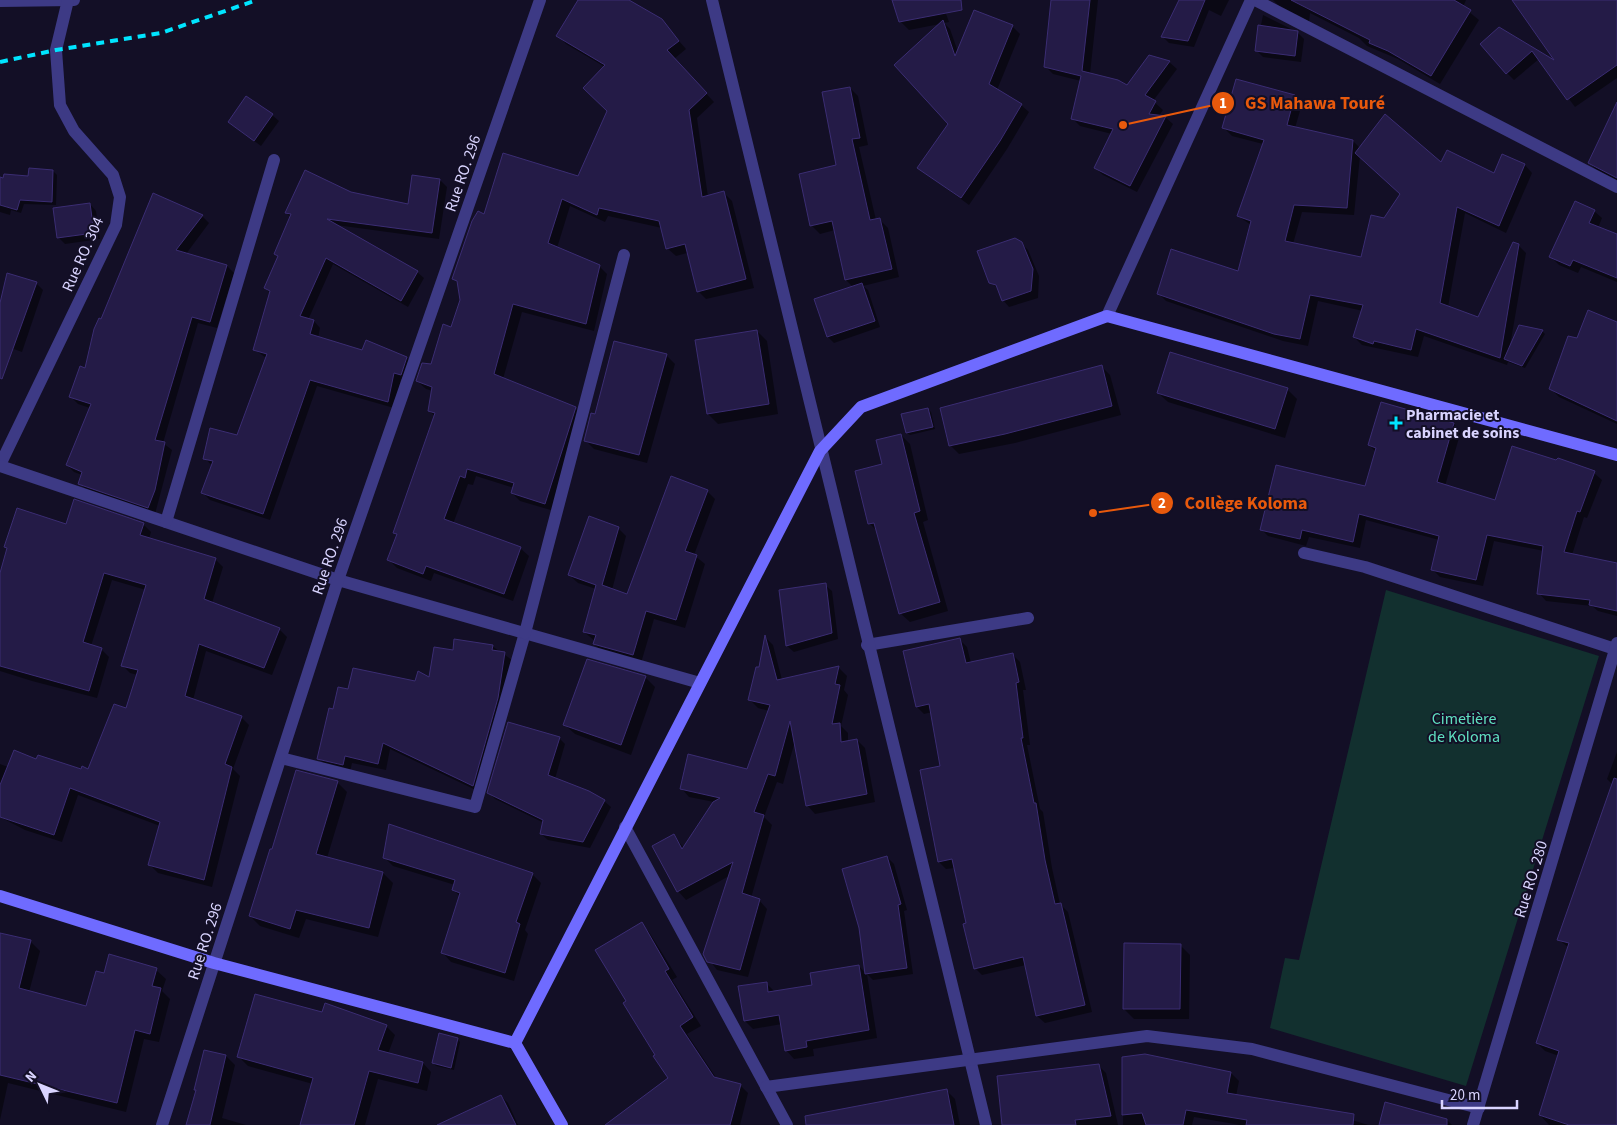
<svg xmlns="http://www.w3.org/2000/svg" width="1617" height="1125" viewBox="0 0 1617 1125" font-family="'Source Sans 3',sans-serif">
  <rect width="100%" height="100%" fill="#130f26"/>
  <path fill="#12302f" d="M1386,590L1599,656L1466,1086L1270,1028L1285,958L1299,960Z"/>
  <g fill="#0007" fill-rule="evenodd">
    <path d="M579,0H627L665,25L686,49L674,59L714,102L697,118L708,197L724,193L732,201L754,288L706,299L698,291L687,253L676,256L667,248L662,228L608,216L605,222L570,206L557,248L599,266L607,274L594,331L522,312L503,379L575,408L584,416L554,511L520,501L512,493L514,488L476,476L473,485L468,484L453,524L520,548L529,556L513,601L434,573L431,581L397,568L388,559L398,535L395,532L435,416L429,411L433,391L426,389L417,381L432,365L452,328L461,300L459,285L453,278L485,216L579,178L608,111L605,67L566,44L558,35Z"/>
    <path d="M893,0H941L949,22L944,23L950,29L958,52L1012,26L1020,34L997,90L1021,105L1029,112L1007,149L969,205L919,168L950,124L940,24L909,30L900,21Z"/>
    <path d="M1052,0H1098L1090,74L1128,87L1169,62L1177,69L1153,101L1163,110L1159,116L1165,117L1173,124L1137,192L1103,175L1095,168L1112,134L1080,126L1073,119L1081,81L1053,74L1046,67Z"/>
    <path d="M1180,0H1229L1221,16L1209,10L1194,47L1169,43L1163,37Z"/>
    <path d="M1273,0H1466L1463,7L1479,20L1440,84L1398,59L1367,46L1359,38L1310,13L1309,22L1280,7Z"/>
    <path d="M1514,0H1617V78L1575,107L1539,59L1514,80L1507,73L1500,29L1559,64Z"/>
    <path d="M1263,15L1297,32L1304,39L1301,62L1263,57L1256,50Z"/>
    <path d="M850,88L858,96L868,145L859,147L876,220H880L888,228L899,277L863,286L868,290L880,327L834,343L828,337L853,287L846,280L835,230L820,234L812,226L838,166Z"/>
    <path d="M1294,96L1302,104L1295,128L1353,141L1360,148L1495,175L1525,165L1532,173L1506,233L1465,213L1448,307L1479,318L1518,245L1526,253L1510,346L1542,331L1545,334L1525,368L1508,362L1507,365L1424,336L1418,357L1362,345L1354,337L1363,311L1318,301L1308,346L1283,341L1166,301L1158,293L1239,273L1251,225L1238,216L1263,144L1232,136L1224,128ZM1360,156L1401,194L1362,259L1293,244L1302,212L1354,215Z"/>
    <path d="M1617,105V180L1597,170L1589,163Z"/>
    <path d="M272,115L279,121L261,146L229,122Z"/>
    <path d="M53,171L57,175L56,205L24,204L21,213L11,210L10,215L0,212V179L29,177Z"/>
    <path d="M413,176L440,180L447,187L439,239L336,225L417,272L424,278L408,307L333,264L308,320L314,321L320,328L318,338L363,351L407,358L413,364L408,382L401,379L394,408L317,386L270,520L210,500L203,493L212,466L205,458L238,436L266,358L254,349L271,294L265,288L279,257L275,254L291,217L286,213L351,193L409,206Z"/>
    <path d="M154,195L202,216L209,223L186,254L227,266L234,273L217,328L198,323L163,443L172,450L155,514L87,491L80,483L82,475L74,472L67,465L90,408L78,404L71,397L85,369L102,320Z"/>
    <path d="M90,204L96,211L100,239L65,244L58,237Z"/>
    <path d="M1594,211L1602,218L1598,228L1617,236V282L1581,267L1578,273L1559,265L1551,257Z"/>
    <path d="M1021,243L1028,250L1039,276L1038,298L1009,307L1003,300L999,289L990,282Z"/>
    <path d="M36,283L43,290L22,352L0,344V303Z"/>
    <path d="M1617,323V424L1559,397L1551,389L1578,339Z"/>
    <path d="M757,331L767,341L778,414L718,424L708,414Z"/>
    <path d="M666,355L675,364L647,463L594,449L585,440L596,416Z"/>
    <path d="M1101,366L1110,375L1121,415L1015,443L959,454L950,445Z"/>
    <path d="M1287,389L1297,399L1285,438L1168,402L1158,393Z"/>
    <path d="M928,409L931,412L935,429L910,435L907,433Z"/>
    <path d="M1454,424L1461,431L1445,486L1495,501L1557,462L1558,459L1594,473L1602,480L1587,518L1584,517L1572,555L1617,565V616L1598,611L1592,606L1546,601L1539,593L1544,551L1494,541L1483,586L1440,577L1433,570L1439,540L1366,520L1360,548L1309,537L1306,546L1268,536L1261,529L1365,488L1376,452L1369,445Z"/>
    <path d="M901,435L910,444L928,520L923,522L948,611L910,622L900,613L878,532L869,523L884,465Z"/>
    <path d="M707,491L715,499L694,555L705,564L685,628L654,619L641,663L602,652L594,644L595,641L584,632L596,589L578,583L569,575L618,528L626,536L612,590L628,595Z"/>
    <path d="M143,524L151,532L149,539L215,559L223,567L212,603L279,629L287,637L272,675L206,651L193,700L241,717L249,725L233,769L240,776L212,887L158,873L150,865L160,826L78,795L62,842L25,830L0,817V764L8,767L37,760L89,770L127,710L138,675L130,673L122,665L146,590L112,580L91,646L101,649L109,657L97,698L32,681L0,671V577L8,550L5,547L67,526Z"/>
    <path d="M825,585L832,591L838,639L794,652L787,646L780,591Z"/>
    <path d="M766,638L773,645L782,680L838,667L847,676L844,690L848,695L841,726L848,733V742L857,740L865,748L875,802L815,814L807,805L795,741L783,784L777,782L764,817L772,825L751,898L759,900L767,909L748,977L717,970L705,954L729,876L686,900L678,891L674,836L684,848L714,802L689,797L681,788L748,770L769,711L758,708L750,700L759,669Z"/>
    <path d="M960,640L967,647L971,663L1013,655L1020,662L1026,690H1023L1030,745H1027L1040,809L1043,812L1052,868L1060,904L1068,912L1092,1012L1045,1023L1037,1016L1026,965L982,975L975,968L968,924L955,868L946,869L939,862L941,767L932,712L924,714L917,707Z"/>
    <path d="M492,646L512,660L480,792L390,749L386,770L352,763L350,772L326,766L319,758L334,711L349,691L416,683L430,679L454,651Z"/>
    <path d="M645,677L655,687L631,755L575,734L565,725Z"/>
    <path d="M559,738L565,744L555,779L604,801L611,807L590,848L548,840L541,834L544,823L495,799L489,793Z"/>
    <path d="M1617,752V1125H1549L1540,1115L1559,1056L1545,1051L1537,1043L1569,948L1558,939L1613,785L1607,779Z"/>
    <path d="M337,782L347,792L327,858L383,873L393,883L378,937L306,919L299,938L260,926L250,916L273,851Z"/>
    <path d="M390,825L533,875L541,883L525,930L528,934L514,981L451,962L443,953L460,896L453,890L455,885L393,866L384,857Z"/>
    <path d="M887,857L894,864L907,910L904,911L913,974L873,980L867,974L877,1038L813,1049L814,1056L794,1059L786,1050L782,1024L753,1029L745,1021L766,983L775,992L813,986L859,966L867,975L860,928Z"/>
    <path d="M641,924L649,932L677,977L672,980L701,1026L687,1034L717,1079L740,1085L748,1093L740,1125H621L669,1078L628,1002Z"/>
    <path d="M0,934L30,941L40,951L29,992L87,1007L105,975L156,970L166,979L162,991L170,999L159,1042L144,1039L126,1112L8,1083L0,1120Z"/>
    <path d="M1180,945L1190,955L1189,1019H1134L1124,1009Z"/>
    <path d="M323,1013L386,1026L395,1035L388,1054L423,1063L431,1072L427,1091L378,1079L365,1125H301L313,1084L248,1066L239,1057Z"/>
    <path d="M457,1039L460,1042L454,1070L436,1066L433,1063Z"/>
    <path d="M204,1052L226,1056L235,1065L222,1118L246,1125H187L197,1091L195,1090Z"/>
    <path d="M1145,1056L1231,1073L1239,1081L1236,1096L1313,1108L1368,1125H1240L1194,1117L1192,1125H1123L1124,1058Z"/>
    <path d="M1098,1065L1106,1073L1118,1125H1004Z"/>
    <path d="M947,1091L955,1099L960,1125H830Z"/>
    <path d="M501,1096L508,1103L518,1125H462Z"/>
    <path d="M1386,1103L1447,1120L1452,1125H1380Z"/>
  </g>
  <g fill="#241b47" stroke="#3b2d73">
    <path d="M578,0H629L662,19L679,41L667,50L707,93L689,110L702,197L724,191L746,279L697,292L685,244L666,249L659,221L599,208L597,215L562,199L548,243L600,265L586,324L513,304L494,374L576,407L545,504L511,493L514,483L467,469L465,478L460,476L444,519L521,547L504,594L426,566L423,574L387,560L397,534L393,533L435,413L428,411L432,387L416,381L422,363L431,364L443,324L451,327L460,300L457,281L452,279L472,221L478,211L484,214L503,153L578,176L607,111L583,88L605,65L556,36Z"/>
    <path d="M892,0H961L962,10L899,22Z"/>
    <path d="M1051,0H1090L1082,71L1118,80L1127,85L1149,55L1170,61L1145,95L1156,101L1149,114L1166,116L1130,186L1094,168L1113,129L1071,119L1081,76L1044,67Z"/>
    <path d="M1179,0H1205L1188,41L1161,37Z"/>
    <path d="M1291,0H1454L1471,10L1431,76L1388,51L1369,43L1370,40L1358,34Z"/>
    <path d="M1512,0H1617V65L1567,100L1532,51L1506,74L1480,44L1499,27L1554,60Z"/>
    <path d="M974,10L1013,25L989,84L1022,104L1000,141L961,198L917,168L948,124L894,65L943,20L955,56Z"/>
    <path d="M1258,25L1298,31L1295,56L1255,51Z"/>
    <path d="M1236,79L1295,95L1287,125L1353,140L1347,208L1294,205L1285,241L1361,257L1371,215L1384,218L1400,194L1355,153L1385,114L1441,162L1447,150L1494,173L1502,154L1525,164L1499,226L1457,207L1440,303L1478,317L1513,242L1519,244L1500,358L1416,329L1411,350L1374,341L1373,344L1353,337L1363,305L1310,295L1300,339L1274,334L1157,294L1171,249L1238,271L1251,221L1237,216L1264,140L1222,128Z"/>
    <path d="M850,87L860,138L852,139L870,220L880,218L892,269L845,280L832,221L810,226L799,174L836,165L822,92Z"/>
    <path d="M246,96L273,114L254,141L228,122Z"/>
    <path d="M1617,102V178L1588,163Z"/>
    <path d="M29,168L53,170L52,202L20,200L17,210L0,205V177L3,178L4,174L28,176Z"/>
    <path d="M305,170L351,192L408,204L412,175L440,179L432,233L327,219L418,271L401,301L326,258L300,316L314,320L310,334L362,350L366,340L407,357L401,375L394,373L388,402L310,380L263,514L201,493L213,461L203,459L210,428L237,435L267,354L253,350L270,291L264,288L278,256L274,254L291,214L285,213Z"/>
    <path d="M153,193L203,215L176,250L227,265L210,322L192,317L155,440L165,442L155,490L148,508L78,484L82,472L66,465L91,404L69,397L80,366L85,368L94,329L99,318L101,319Z"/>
    <path d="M1575,201L1595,210L1589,223L1617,234V278L1573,260L1570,266L1549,257Z"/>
    <path d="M90,203L94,233L57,238L53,208Z"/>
    <path d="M1015,238L1022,242L1033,269L1031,291L1002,301L996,285L989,283L977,251Z"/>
    <path d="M7,273L37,282L2,379L0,378V303Z"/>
    <path d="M862,283L875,321L827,337L814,299Z"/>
    <path d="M1588,310L1617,322V421L1549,389L1568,336L1577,338Z"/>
    <path d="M1519,325L1543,330L1522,366L1504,359Z"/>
    <path d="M757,330L769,404L707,414L695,340Z"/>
    <path d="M614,341L667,354L639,455L584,441L591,413L595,414Z"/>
    <path d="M1170,352L1288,388L1275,429L1157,393Z"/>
    <path d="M1102,365L1112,406L1005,434L949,446L940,408Z"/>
    <path d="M1381,402L1454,423L1437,482L1495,500L1512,446L1556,460L1558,458L1595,471L1580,512L1577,511L1564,552L1617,563V611L1589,605L1590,600L1537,594L1543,546L1487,535L1476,580L1431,570L1439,536L1359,514L1353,542L1302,530L1300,539L1260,530L1276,465L1365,486L1376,448L1368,445Z"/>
    <path d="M928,408L933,427L906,433L901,414Z"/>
    <path d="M901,434L920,511L914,513L940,602L899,614L874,523L868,524L855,471L882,464L876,440Z"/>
    <path d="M671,476L708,490L685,551L697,555L676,620L646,611L633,655L593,644L596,635L583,632L596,585L568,575L589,516L619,527L602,585L627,594Z"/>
    <path d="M74,499L144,523L140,535L216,558L204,599L280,628L264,668L199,644L185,696L242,716L225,764L232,767L204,880L148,865L160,822L70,788L54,835L0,817V785L14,750L36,759L38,755L81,769L82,766L88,769L114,704L126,708L138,670L121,666L146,585L104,573L83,642L102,648L89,691L0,666V573L7,548L4,547L17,508L66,524Z"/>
    <path d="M826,583L832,633L786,646L779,590Z"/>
    <path d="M765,635L777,680L839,666L835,684L840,685L832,724L840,723L841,742L857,739L867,794L806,806L790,721L775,776L768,774L754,812L764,815L742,893L760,899L740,970L707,962L703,954L733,862L677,892L652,846L674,834L682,849L713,802L720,798L680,789L688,754L747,769L770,705L748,700L756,667H759Z"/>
    <path d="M960,638L966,663L1013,653L1019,682L1016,683L1023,738H1021L1034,803H1036L1045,860L1055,904L1061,903L1085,1005L1036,1016L1023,957L974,969L963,924L966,923L952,859L938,862L920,770L940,766L929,704L916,707L903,651Z"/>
    <path d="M454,639L493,645L492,650L505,652L498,698L473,786L383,743L378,764L345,756L343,765L317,759L329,708L333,709L338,687L348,689L353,668L415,681L418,671L429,677L434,647L453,650Z"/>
    <path d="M587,659L646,676L621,745L563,725Z"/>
    <path d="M508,722L560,737L548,775L589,791L605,800L583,842L540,834L543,820L487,793Z"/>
    <path d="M296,770L338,781L316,854L383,872L369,928L296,910L290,929L249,916L270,849H272Z"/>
    <path d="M1614,778L1617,779V1125H1569L1539,1115L1559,1051L1536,1043L1569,943L1557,940Z"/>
    <path d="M389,824L533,873L516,922L520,924L505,973L441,953L460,893L452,890L455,880L383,858Z"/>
    <path d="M887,856L901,904L898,905L907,968L865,974L859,928L842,869Z"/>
    <path d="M642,922L669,969L665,971L693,1017L680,1026L714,1077L741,1084L730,1125H605L668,1078L653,1056L655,1055L623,1003L626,1001L595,950Z"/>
    <path d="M0,933L31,940L19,988L86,1006L96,971L104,973L109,954L157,968L152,986L161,988L150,1034L135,1030L117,1103L0,1075Z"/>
    <path d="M1124,943L1181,944L1180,1009H1123Z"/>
    <path d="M859,965L869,1030L806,1041L807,1047L785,1051L779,1015L744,1021L738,986L767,982L768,992L812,985L810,973Z"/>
    <path d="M255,994L322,1012L325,1003L387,1025L378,1050L423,1062L418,1083L369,1071L354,1125H300L313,1078L237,1057Z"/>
    <path d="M439,1033L458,1038L451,1068L432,1063Z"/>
    <path d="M204,1050L226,1055L210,1125H186L196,1090H194Z"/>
    <path d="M1145,1054L1231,1072L1227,1093L1354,1114L1353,1125H1246L1247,1120L1186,1110L1183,1125H1146L1142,1113L1122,1115V1057Z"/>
    <path d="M1099,1064L1111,1116L1075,1120L1076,1125H1002L997,1076Z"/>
    <path d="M947,1089L954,1125H806L805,1116Z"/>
    <path d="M501,1095L516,1125H437Z"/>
    <path d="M1385,1102L1447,1119V1125H1379Z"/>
  </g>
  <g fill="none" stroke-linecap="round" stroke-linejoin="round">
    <g stroke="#3d3a85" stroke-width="12">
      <path d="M867,645L1028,618"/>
      <path d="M281,758L475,807L525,633"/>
    </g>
    <g stroke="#3d3a85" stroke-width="12">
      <path d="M712,0L986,1125"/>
      <path d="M1255,0L1617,187"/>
      <path d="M0,1L74,0"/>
      <path d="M1107,316L1251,0"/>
      <path d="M0,465L116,225L120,197L113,175L74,131L60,105L56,50L68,0"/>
      <path d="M0,466L338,580L700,683"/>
      <path d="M166,522L274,160"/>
      <path d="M1304,553L1365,567L1615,649"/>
      <path d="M525,633L624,255"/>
      <path d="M625,827L787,1125"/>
      <path d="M766,1087L1147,1036L1252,1049L1479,1108"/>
      <path d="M162,1125L338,580L540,0"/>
      <path d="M1473,1125L1617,643"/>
    </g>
    <g stroke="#6f6bff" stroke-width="12">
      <path d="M0,896L214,963L515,1043L820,451L861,407L1107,316L1617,455"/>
      <path d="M515,1043L562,1125"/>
    </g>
    <path stroke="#00e5ff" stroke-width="4" stroke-dasharray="8 6" stroke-linecap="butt" d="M0,62L56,50L161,33L257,0"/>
  </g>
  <path fill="#00e5ff" stroke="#130f26" stroke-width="2" d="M1393.5 415.5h5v5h5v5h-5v5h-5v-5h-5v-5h5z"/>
  <g text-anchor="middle" stroke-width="4" stroke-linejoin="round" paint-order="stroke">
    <g font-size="16" fill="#d9d4ff" stroke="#130f26">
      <text transform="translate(462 173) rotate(-71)" y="6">Rue RO. 296</text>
      <text transform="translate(82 254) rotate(-66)" y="6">Rue RO. 304</text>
      <text transform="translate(329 556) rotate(-71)" y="6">Rue RO. 296</text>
      <text transform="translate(1530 879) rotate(-73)" y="6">Rue RO. 280</text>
      <text transform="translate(204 941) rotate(-72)" y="6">Rue RO. 296</text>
    </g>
    <g font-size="16" font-weight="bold" fill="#d9d4ff" stroke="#130f26" text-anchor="start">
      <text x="1406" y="420">Pharmacie et<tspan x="1406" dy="18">cabinet de soins</tspan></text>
    </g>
    <g font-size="16" fill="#5fe0c0" stroke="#130f26">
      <text x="1464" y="724">Cimetière<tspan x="1464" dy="18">de Koloma</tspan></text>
    </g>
  </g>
  <path fill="none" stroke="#e8590c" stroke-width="2" d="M1123 125L1223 103M1093 513L1162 503"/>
  <g fill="#e8590c" stroke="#130f26" stroke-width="2">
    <circle cx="1123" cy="125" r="5"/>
    <circle cx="1093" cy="513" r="5"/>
    <circle cx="1223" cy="103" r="12"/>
    <circle cx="1162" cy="503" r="12"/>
  </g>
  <g font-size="15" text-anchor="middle" font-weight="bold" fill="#fff">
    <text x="1223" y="108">1</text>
    <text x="1162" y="508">2</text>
  </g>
  <g font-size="18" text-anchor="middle" font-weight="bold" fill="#e8590c" stroke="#130f26" stroke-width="4" stroke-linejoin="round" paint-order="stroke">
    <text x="1315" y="109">GS Mahawa Touré</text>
    <text x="1246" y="509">Collège Koloma</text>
  </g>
  <g transform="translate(40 1085) rotate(313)" stroke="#130f26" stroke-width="4" paint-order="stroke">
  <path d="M0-4L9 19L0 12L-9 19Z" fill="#d9d4ff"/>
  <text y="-8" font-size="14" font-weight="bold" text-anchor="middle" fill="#d9d4ff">N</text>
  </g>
  <path d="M1442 1100v8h75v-8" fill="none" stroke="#d9d4ff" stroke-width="2.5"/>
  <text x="1450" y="1100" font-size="15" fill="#d9d4ff" stroke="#130f26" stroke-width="4" paint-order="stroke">20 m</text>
</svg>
